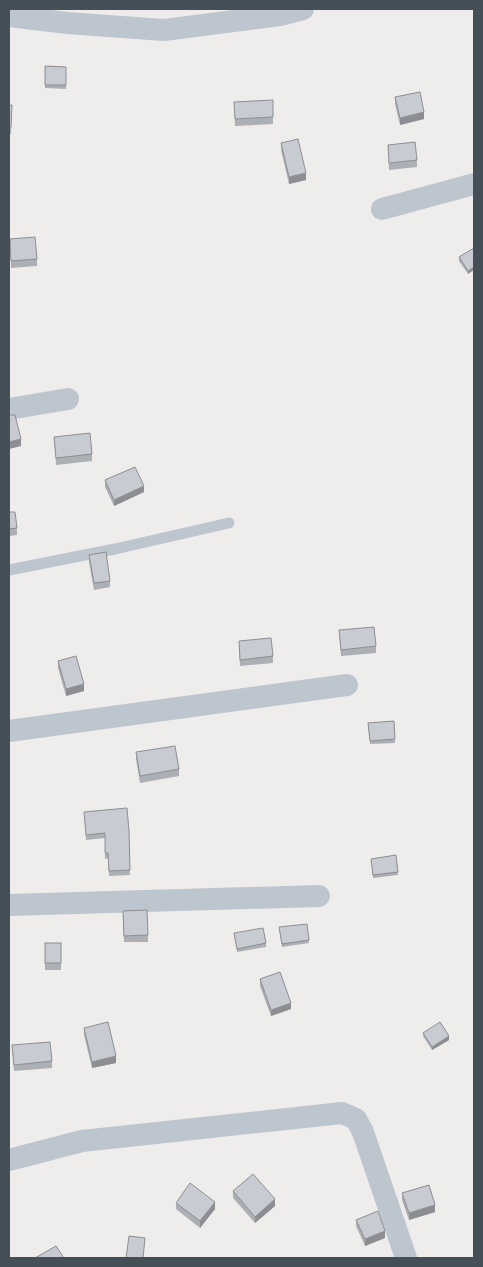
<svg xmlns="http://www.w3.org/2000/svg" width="483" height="1267" viewBox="0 0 483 1267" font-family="'Source Sans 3',sans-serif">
  <rect width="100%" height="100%" fill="#efecec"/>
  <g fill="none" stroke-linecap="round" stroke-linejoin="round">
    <path stroke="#bdc6ce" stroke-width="11" d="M9,570L115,549L229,523"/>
    <g stroke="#bdc6ce" stroke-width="22">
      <path d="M9,16L67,23L164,30L280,15L303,9"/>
      <path d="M382,209L474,184"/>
      <path d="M9,409L68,399"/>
      <path d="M9,731L347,685"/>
      <path d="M9,905L319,896"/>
      <path d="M9,1160L82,1141L342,1113L356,1119L363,1132L406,1258"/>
    </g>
  </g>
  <g fill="#acafb4">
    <path d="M45,66L66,67V89L45,88Z"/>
    <path d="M395,97L424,119L400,125L395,104Z"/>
    <path d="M234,102L273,117V124L235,126Z"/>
    <path d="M9,105L12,112L11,134H9Z"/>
    <path d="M281,143L306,180L289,184L281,150Z"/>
    <path d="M388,145L417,160V167L389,170Z"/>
    <path d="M10,239L37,259V266L11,268Z"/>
    <path d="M474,248L468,274L459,261V257Z"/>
    <path d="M54,437L92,454V461L56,465Z"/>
    <path d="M105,480L144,492L114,506L105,487Z"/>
    <path d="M9,512L17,528V535L9,536Z"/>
    <path d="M89,555L110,581V587L94,590L89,562Z"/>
    <path d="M339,630L376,646V653L341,656Z"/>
    <path d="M239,641L273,656V663L240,666Z"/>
    <path d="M58,661L84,691L66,696L58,668Z"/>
    <path d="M394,721L395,743L370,744L368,723Z"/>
    <path d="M136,752L179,769V776L140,783L136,759Z"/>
    <path d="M84,812L129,831L130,875L109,876L108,858L105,859V838L86,840Z"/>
    <path d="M371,859L398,872V875L373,878Z"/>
    <path d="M147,910L148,942H124L123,911Z"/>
    <path d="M279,927L309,940V943L282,947Z"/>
    <path d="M234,933L266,943V947L237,952Z"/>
    <rect x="45" y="943" width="16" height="27"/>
    <path d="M260,979L291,1009L271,1016L260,986Z"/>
    <path d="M84,1028L116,1063L92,1068L84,1035Z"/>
    <path d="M423,1033L449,1040L432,1050L423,1036Z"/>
    <path d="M12,1045L52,1061V1068L14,1071Z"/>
    <path d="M233,1191L275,1206L255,1223L233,1198Z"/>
    <path d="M402,1193L435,1212L409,1220L402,1200Z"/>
    <path d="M176,1203L215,1209L200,1228L176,1209Z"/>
    <path d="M356,1220L385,1238L365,1246L356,1226Z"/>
  </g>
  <g fill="#8c8e92">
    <path d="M424,112V119L400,125V118Z"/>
    <path d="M306,173V180L289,184V177Z"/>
    <path d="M474,267V270L468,274V271Z"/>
    <path d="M21,439V446L9,449V442Z"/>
    <path d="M144,486V492L114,506V500Z"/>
    <path d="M84,684V691L66,696V689Z"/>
    <path d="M291,1003V1009L271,1016V1010Z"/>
    <path d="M449,1036V1040L432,1050V1047Z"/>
    <path d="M116,1056V1063L92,1068V1062Z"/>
    <path d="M275,1199V1206L255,1223V1217Z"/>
    <path d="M215,1202V1209L200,1228V1221Z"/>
    <path d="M435,1205V1212L409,1220V1213Z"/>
    <path d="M385,1231V1238L365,1246V1239Z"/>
  </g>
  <g fill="#c8cbd1" stroke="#8c8e92">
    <path d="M45,66L66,67V85H45Z"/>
    <path d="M420,92L424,112L400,118L395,97Z"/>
    <path d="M273,100V117L235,119L234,102Z"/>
    <path d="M9,105H12L11,127H9Z"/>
    <path d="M298,139L306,173L289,177L281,143Z"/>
    <path d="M415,142L417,160L389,163L388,145Z"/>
    <path d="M35,237L37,259L11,261L10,239Z"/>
    <path d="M474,248V267L468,271L459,257Z"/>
    <path d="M9,415H15L21,439L9,442Z"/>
    <path d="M90,433L92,454L56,458L54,437Z"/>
    <path d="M135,467L144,486L114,500L105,480Z"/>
    <path d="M9,512H15L17,528L9,529Z"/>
    <path d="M106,552L110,581L94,583L89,555Z"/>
    <path d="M374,627L376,646L341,650L339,630Z"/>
    <path d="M271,638L273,656L240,660L239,641Z"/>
    <path d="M76,656L84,684L66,689L58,661Z"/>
    <path d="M394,721L395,739L370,741L368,723Z"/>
    <path d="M175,746L179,769L140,776L136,752Z"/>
    <path d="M127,808L129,831L130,870L109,871L108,853H105V833L86,835L84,812Z"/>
    <path d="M396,855L398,872L373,875L371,859Z"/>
    <path d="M147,910L148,935L124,936L123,911Z"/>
    <path d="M307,924L309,940L282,944L279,927Z"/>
    <path d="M263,928L266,943L237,949L234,933Z"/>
    <rect x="45" y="943" width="16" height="20"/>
    <path d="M280,972L291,1003L271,1010L260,979Z"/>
    <path d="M108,1022L116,1056L92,1062L84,1028Z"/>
    <path d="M440,1022L449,1036L432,1047L423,1033Z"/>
    <path d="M50,1042L52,1061L14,1065L12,1045Z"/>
    <path d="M253,1174L275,1199L255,1217L233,1191Z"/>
    <path d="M190,1183L215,1202L200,1221L176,1203Z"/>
    <path d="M429,1185L435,1205L409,1213L402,1193Z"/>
    <path d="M378,1211L385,1231L365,1239L356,1220Z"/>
    <path d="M129,1236L145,1238L143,1258H126Z"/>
    <path d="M56,1246L64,1258H35Z"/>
  </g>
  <rect width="483" height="1267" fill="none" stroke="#454f58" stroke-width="20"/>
</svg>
